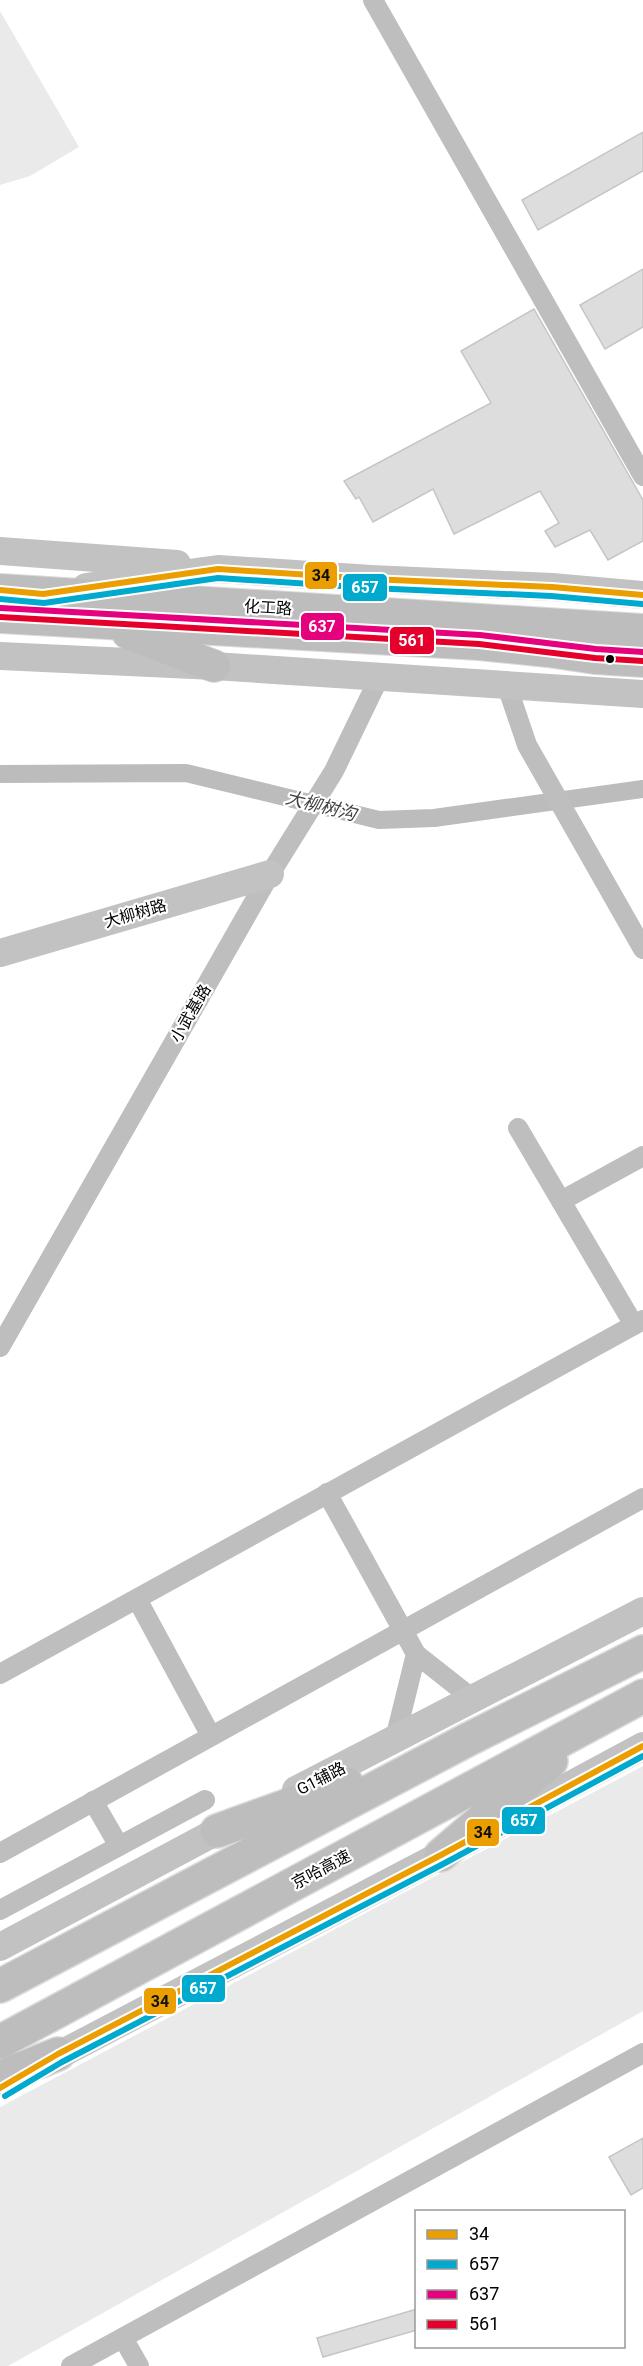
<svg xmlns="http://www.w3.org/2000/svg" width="643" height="2366" viewBox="0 0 643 2366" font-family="Roboto,'Noto Sans SC',sans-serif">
  <rect width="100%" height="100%" fill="#fff"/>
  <g fill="#eaeaea">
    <path d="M0,11L79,147L30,176L0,185Z"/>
    <path d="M643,1766V2011L8,2366H0V2107Z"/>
  </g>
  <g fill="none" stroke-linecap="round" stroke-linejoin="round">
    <path stroke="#bcbcbc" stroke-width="18" d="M0,774L186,773L379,820L434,818L643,789"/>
  </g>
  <g fill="#ddd" stroke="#c5c5c5" stroke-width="1.5">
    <path d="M643,132V171L538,230L522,200Z"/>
    <path d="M643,269V327L605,349L580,305Z"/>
    <path d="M534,309L643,500V541L608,560L590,530L555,547L545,531L559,523L540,491L454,534L433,489L373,522L359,497L356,499L344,481L491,403L461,351Z"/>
    <path d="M643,2138V2188L631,2195L609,2157Z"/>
    <path d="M417,2309V2330L323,2357L317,2338Z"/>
  </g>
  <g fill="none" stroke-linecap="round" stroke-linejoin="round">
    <defs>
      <g id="primary">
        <path d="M0,590L643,630"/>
        <path d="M0,617L479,644L548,651L595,658L643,661"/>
        <path d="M128,633L214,666"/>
      </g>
      <g id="highway">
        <path d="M217,1831L347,1784"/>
        <path d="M441,1855L551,1761"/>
        <path d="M0,1986L467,1740L643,1652"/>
        <path d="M0,2042L643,1696"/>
        <path d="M0,2077L58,2054"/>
      </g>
    </defs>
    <use href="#primary" stroke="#dbdbdb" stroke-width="34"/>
    <use href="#highway" stroke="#dbdbdb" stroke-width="36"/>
    <g stroke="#bebebe" stroke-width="20">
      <path d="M373,0L643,476"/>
      <path d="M507,686L527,745L643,949"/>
      <path d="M518,1128L634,1325"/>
      <path d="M561,1201L643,1156"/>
      <path d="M0,1347L270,874L334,771L379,678"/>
      <path d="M327,1493L416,1654L473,1699"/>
      <path d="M137,1599L211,1736"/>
      <path d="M0,1674L643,1320"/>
      <path d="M395,1739L416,1654"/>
      <path d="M93,1801L119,1846"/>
      <path d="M0,1853L643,1498"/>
      <path d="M0,1910L205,1800"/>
      <path d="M123,2338L139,2366"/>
      <path d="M71,2366L643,2053"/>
    </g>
    <g stroke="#c2c2c2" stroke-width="28">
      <path d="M0,551L177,564"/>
      <path d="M86,587L218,569L371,579L552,587L643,595"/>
      <path d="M0,656L214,666L643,694"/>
      <path d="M0,953L270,874"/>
      <path d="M296,1790L643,1611"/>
      <path d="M0,1947L236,1821"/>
      <path d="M38,2066L441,1855L643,1746"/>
    </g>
    <use href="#primary" stroke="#bdbdbd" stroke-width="32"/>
    <use href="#highway" stroke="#bdbdbd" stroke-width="33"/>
    <defs>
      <g id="bus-1">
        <path d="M0,590L43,594L218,569L371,579L552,587L643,595"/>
        <path d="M0,2088L58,2054L441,1855L643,1746"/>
      </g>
      <g id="bus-2">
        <path d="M0,599L44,603L218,578L371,588L551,596L642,604"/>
        <path d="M5,2096L62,2062L445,1863L643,1756"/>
      </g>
      <path id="bus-3" d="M1,608L480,635L596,649L643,652"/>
      <path id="bus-4" d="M0,617L479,644L595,658L643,661"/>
    </defs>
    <use href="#bus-1" stroke="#fff" stroke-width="10"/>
    <use href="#bus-2" stroke="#fff" stroke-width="10"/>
    <use href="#bus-3" stroke="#fff" stroke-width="10"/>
    <use href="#bus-4" stroke="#fff" stroke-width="10"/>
    <use href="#bus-1" stroke="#eb9e00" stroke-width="6"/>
    <use href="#bus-2" stroke="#00a9ce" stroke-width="6"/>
    <use href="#bus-3" stroke="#e5007d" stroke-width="6"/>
    <use href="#bus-4" stroke="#e4002b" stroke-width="6"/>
  </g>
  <circle fill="#000" stroke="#fff" stroke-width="2" cx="610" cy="659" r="5"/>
  <g text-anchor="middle" stroke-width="4.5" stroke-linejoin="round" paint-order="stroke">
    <g font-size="16" fill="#000" stroke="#fff">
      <text transform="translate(268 607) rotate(3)" y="6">化工路</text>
      <text transform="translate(135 913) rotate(-16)" y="6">大柳树路</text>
      <text transform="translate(190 1013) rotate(-60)" y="6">小武基路</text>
      <text transform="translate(321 1778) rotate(-27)" y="6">G1辅路</text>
      <text transform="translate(321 1869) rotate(-28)" y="6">京哈高速</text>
    </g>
    <g font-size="18" font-style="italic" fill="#414141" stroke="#fff">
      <text transform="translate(321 806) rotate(14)" y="6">大柳树沟</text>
    </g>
  </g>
  <g stroke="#fff" stroke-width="2">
    <rect x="304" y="561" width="34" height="29" rx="6" fill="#eb9e00"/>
    <rect x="342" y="573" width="46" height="29" rx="6" fill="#00a9ce"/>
    <rect x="300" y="612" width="45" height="29" rx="6" fill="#e5007d"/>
    <rect x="389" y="626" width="46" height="29" rx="6" fill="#e4002b"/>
    <rect x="501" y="1806" width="45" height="29" rx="6" fill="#00a9ce"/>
    <rect x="466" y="1818" width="34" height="29" rx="6" fill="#eb9e00"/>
    <rect x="181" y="1974" width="45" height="29" rx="6" fill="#00a9ce"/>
    <rect x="143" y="1987" width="34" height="28" rx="6" fill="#eb9e00"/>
  </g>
  <g font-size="16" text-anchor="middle" font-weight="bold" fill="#fff">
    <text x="365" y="593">657</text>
    <text x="322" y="632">637</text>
    <text x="412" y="646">561</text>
    <text x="524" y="1826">657</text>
    <text x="203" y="1994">657</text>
  </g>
  <g font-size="16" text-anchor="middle" font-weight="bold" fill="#111">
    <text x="321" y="581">34</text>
    <text x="483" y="1838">34</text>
    <text x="160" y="2007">34</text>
  </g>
  <rect x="415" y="2210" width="210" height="138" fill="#ffffff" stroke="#999999" stroke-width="1.5"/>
  <rect x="427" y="2230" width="30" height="9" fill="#eb9e00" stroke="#999999" stroke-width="1.5"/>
  <text x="469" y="2240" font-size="18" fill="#000000">34</text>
  <rect x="427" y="2260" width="30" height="9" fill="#00a9ce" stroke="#999999" stroke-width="1.5"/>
  <text x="469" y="2270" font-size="18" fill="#000000">657</text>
  <rect x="427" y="2290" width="30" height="9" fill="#e5007d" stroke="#999999" stroke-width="1.5"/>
  <text x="469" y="2300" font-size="18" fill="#000000">637</text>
  <rect x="427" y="2320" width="30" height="9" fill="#e4002b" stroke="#999999" stroke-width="1.5"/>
  <text x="469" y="2330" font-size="18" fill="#000000">561</text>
</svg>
